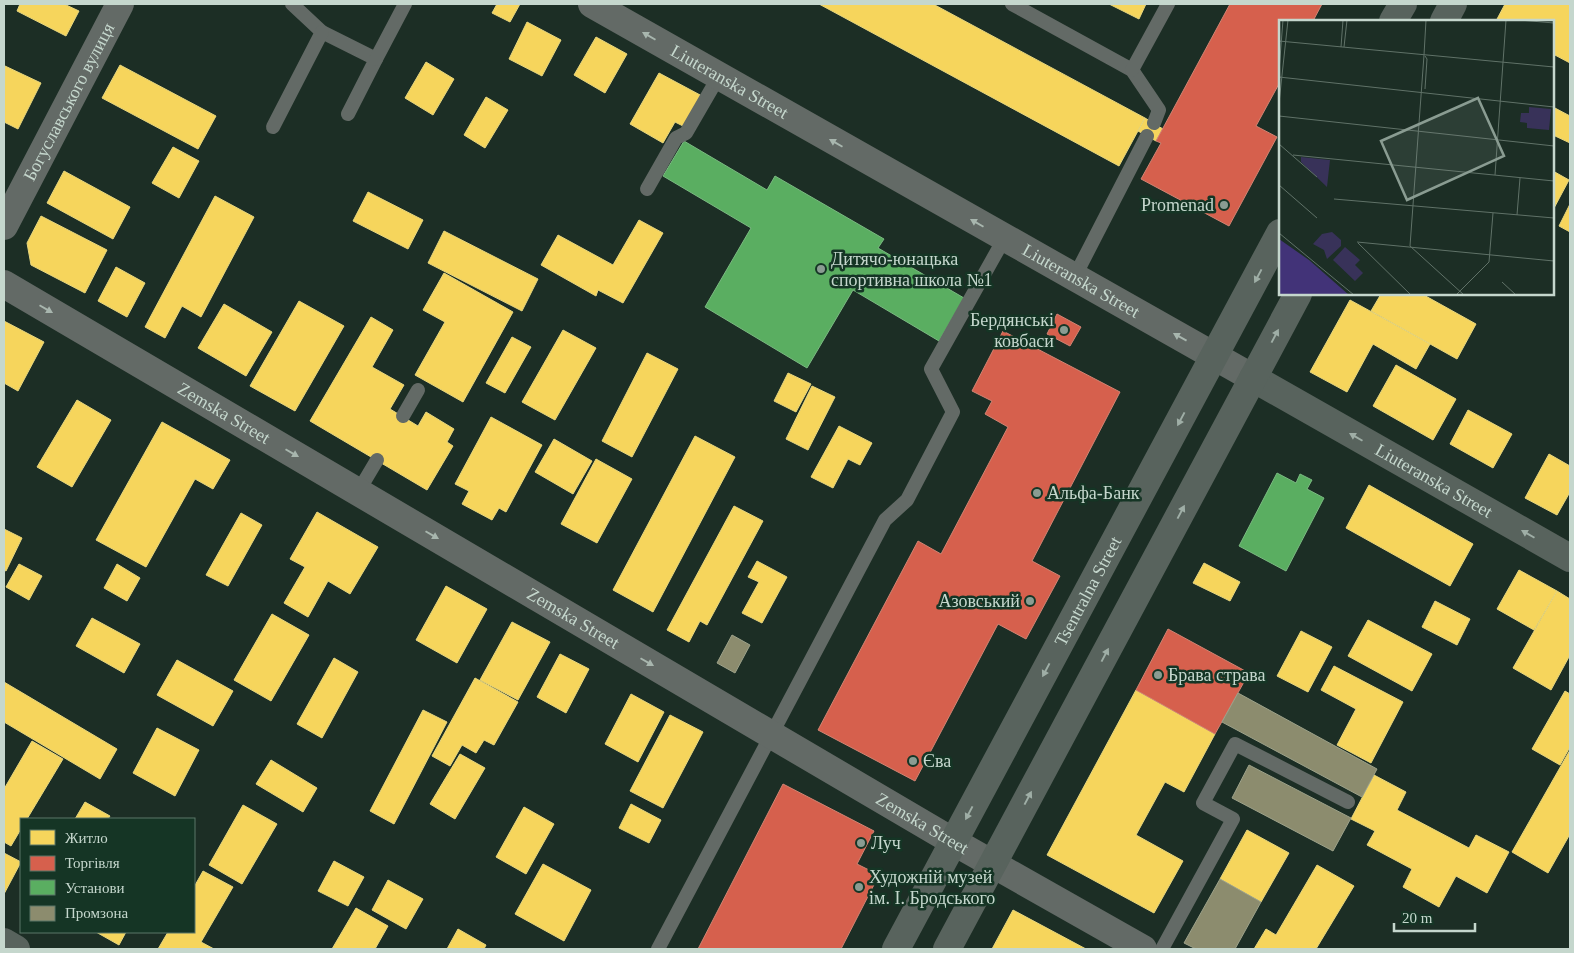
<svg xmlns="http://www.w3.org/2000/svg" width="1574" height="953" viewBox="0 0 1574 953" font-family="Georgia,serif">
  <rect width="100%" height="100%" fill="#1c2e25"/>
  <g fill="#f6d55c" stroke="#e7d67e">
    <path d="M20,4H64L79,11L66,36L17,11Z"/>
    <path d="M497,4H520L510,22L492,13Z"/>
    <path d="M819,4H933L1145,118L1119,166Z"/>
    <path d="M1109,4H1146L1139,19Z"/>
    <path d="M1505,4H1570V63L1553,54V21H1496Z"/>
    <path d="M527,22L561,40L542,76L509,59Z"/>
    <path d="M596,37L627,54L605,93L574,75Z"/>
    <path d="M426,62L454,79L433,115L405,98Z"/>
    <path d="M120,65L216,116L198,149L102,98Z"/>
    <path d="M5,66L41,83L18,129L4,122Z"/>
    <path d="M659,73L702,96L685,127L675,122L663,143L630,124Z"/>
    <path d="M486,97L508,110L485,148L464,135Z"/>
    <path d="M1553,107L1570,116V143L1553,135Z"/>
    <path d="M1145,118L1163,129L1156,141L1138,131Z"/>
    <path d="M173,147L199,161L179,198L152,183Z"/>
    <path d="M64,171L130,207L113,239L47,203Z"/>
    <path d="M1553,171L1569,180L1553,210Z"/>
    <path d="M368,192L423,220L408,249L353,221Z"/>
    <path d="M215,196L254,217L201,317L182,306L165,338L145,327Z"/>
    <path d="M1570,204V232L1559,226Z"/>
    <path d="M41,216L107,250L85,293L31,265L27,243Z"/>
    <path d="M639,220L663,233L623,303L598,290L596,296L541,265L558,235L613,265Z"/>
    <path d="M444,231L538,279L522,311L428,263Z"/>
    <path d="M116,267L145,283L127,317L98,301Z"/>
    <path d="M444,273L513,312L463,402L415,375L445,322L423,310Z"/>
    <path d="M1381,294H1422L1476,324L1457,359L1371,311Z"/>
    <path d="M1350,300L1430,344L1416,369L1373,344L1347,392L1310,372Z"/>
    <path d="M299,301L344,326L295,411L250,386Z"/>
    <path d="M224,304L272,332L246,376L198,348Z"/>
    <path d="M371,317L393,330L372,367L404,385L390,409L418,426L426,412L454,429L447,442L453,446L427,490L310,421Z"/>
    <path d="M4,321L44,342L18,391L4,383Z"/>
    <path d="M563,330L596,348L555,420L522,402Z"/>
    <path d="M512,337L531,347L505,393L486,383Z"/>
    <path d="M647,353L678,369L632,457L602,441Z"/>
    <path d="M1396,365L1456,399L1433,440L1373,406Z"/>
    <path d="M788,373L811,384L796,412L774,401Z"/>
    <path d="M812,386L835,397L808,450L786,439Z"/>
    <path d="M77,400L111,420L72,487L37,467Z"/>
    <path d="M1468,410L1512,434L1493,468L1450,444Z"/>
    <path d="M491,417L542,445L506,512L499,508L492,520L462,504L469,491L455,484Z"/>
    <path d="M162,422L230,460L213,489L195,479L146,567L96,540Z"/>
    <path d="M839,426L872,443L860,465L848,459L833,488L811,477Z"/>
    <path d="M695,436L735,457L653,612L613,590Z"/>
    <path d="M554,439L592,461L573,494L535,472Z"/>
    <path d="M1549,454L1570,466V492L1557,515L1525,498Z"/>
    <path d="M596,459L632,479L597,543L561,524Z"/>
    <path d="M1369,485L1473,544L1450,586L1346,528Z"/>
    <path d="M734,506L763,521L707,625L700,621L689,642L667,630Z"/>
    <path d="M317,512L378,547L350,594L328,581L308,617L284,603L305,567L290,559Z"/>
    <path d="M241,513L262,525L228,586L206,575Z"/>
    <path d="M4,529L22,538L6,571L4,570Z"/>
    <path d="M757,561L787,577L762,623L742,613L759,582L748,577Z"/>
    <path d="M1204,563L1240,582L1230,601L1193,583Z"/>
    <path d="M19,564L42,576L29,600L6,587Z"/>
    <path d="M117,564L140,578L127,601L104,588Z"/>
    <path d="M1519,570L1557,591L1534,630L1497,609Z"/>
    <path d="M446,586L487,609L457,663L416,640Z"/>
    <path d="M1557,591L1570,599V655L1551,690L1513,668Z"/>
    <path d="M1435,601L1470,619L1457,645L1422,627Z"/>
    <path d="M272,614L309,635L271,701L234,680Z"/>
    <path d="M92,618L140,644L124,673L76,646Z"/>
    <path d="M1368,620L1432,654L1412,691L1348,656Z"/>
    <path d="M512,622L550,642L518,700L480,680Z"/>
    <path d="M1301,631L1332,647L1308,692L1277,676Z"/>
    <path d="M560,654L589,669L566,713L537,697Z"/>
    <path d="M334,658L358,672L322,738L297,724Z"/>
    <path d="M177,660L233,691L213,726L157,695Z"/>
    <path d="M1334,666L1403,702L1371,763L1337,745L1356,709L1321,690Z"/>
    <path d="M475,678L518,702L494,745L484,740L476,753L462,745L450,766L432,756Z"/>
    <path d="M4,682L117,749L100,779L4,722Z"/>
    <path d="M1136,690L1215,734L1184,792L1165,782L1136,835L1183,861L1154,913L1047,855Z"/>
    <path d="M1565,691L1570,694V747L1560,765L1532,749Z"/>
    <path d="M631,694L664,712L638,762L605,744Z"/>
    <path d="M423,710L447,722L394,824L370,811Z"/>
    <path d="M670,715L703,732L663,808L630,791Z"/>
    <path d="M157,728L199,750L175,796L133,773Z"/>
    <path d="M32,741L63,759L27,819H21V829L11,846L4,842V789Z"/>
    <path d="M1570,750V834L1548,873L1512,852Z"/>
    <path d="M460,754L485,768L455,819L430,804Z"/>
    <path d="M271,760L317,788L303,812L256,784Z"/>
    <path d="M1374,775L1406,792L1397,810L1469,848L1476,835L1509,852L1487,893L1456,876L1439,907L1403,887L1412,869L1367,845L1375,831L1351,819Z"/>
    <path d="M85,802L110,816L108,819H75Z"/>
    <path d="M631,804L661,820L649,843L619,828Z"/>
    <path d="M243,805L277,824L242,884L209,865Z"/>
    <path d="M524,807L554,824L526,874L496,857Z"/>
    <path d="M1247,830L1289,853L1261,902L1220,879Z"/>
    <path d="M4,853L21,862L4,894Z"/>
    <path d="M334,861L364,877L348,906L318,891Z"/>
    <path d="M543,864L591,890L564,941L515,914Z"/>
    <path d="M1317,865L1354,886L1316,949H1254L1266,929L1276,935Z"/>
    <path d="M203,871L233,887L201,942L214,949H158L168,932H194V887Z"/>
    <path d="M388,880L423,899L406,929L372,910Z"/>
    <path d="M356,908L388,926L375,949H332Z"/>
    <path d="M1013,910L1086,949H992Z"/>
    <path d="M458,929L486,945L484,949H447Z"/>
    <path d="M96,932H126L119,945Z"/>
  </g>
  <g fill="#d6604d" stroke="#d18473">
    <path d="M1230,4H1322L1313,21H1280V82L1256,126L1277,137L1229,226L1141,179L1161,143L1156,141Z"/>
    <path d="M1057,314L1081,327L1070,346L1047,334Z"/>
    <path d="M1003,331L1120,392L1032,561L1060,576L1026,639L998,624L915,781L818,730L918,541L941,554L1008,427L985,414L992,401L972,391Z"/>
    <path d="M1168,629L1249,673L1215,734L1136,690Z"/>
    <path d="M783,784L874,831L857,864L879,875L841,949H698Z"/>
  </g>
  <g fill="#5aae61" stroke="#7aba81">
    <path d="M684,141L767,190L775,176L884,239L878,248L964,298L939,341L853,290L807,368L705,307L751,228L663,176Z"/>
    <path d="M1277,473L1296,483L1300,474L1312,480L1307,489L1324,498L1286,571L1239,546Z"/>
  </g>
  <g fill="#8c8c6e" stroke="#9da28a">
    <path d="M732,635L750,645L735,673L717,663Z"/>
    <path d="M1238,693L1377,769L1362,797L1222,722Z"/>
    <path d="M1249,765L1351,818L1333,851L1232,798Z"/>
    <path d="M1220,879L1261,902L1235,949H1196L1184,943Z"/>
  </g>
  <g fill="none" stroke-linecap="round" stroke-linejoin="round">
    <g stroke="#636a66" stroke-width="14">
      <path d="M292,4L322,32L376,59L348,114"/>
      <path d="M1012,4L1132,70L1159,110L1154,123"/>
      <path d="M376,59L405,4"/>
      <path d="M1132,70L1168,4"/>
      <path d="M273,127L322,32"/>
      <path d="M647,189L676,138L686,133L719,76"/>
      <path d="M1074,278L1147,136"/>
      <path d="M403,416L418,390"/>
      <path d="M358,492L377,460"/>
      <path d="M658,949L885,520L907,500L953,412L931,369L1004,239"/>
      <path d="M1162,949L1233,819L1203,803L1235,744L1348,802"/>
    </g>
    <g stroke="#636a66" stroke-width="28">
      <path id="s1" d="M592,4L1253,378"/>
      <path id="s2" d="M4,226L120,4"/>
      <path id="s3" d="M4,284L954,842L1143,949"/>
    </g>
    <g stroke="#58635d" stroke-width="28">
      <path d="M1393,21L1403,4"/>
      <path d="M1444,21L1453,4"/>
      <path id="s4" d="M1253,378L1570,558"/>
      <path d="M4,942L16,949"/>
      <path id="s5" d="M896,949L1280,233"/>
      <path d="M947,949L1298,294"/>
    </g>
  </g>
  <defs><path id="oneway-solid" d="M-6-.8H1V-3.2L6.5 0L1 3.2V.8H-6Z" transform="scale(1.25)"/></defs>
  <g fill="#a8b6ae">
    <use href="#oneway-solid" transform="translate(649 36) rotate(-150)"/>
    <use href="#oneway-solid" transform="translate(836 143) rotate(-150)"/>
    <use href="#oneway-solid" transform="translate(977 223) rotate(-150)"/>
    <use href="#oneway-solid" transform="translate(46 309) rotate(30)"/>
    <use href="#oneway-solid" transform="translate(1180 337) rotate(-151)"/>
    <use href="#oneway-solid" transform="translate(292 453) rotate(30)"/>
    <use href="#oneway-solid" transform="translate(432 535) rotate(30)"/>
    <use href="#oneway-solid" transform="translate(647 662) rotate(30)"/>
  </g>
  <g fill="#9faea6">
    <use href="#oneway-solid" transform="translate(1258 276) rotate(118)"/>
    <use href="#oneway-solid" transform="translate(1275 336) rotate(-62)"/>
    <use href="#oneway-solid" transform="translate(1181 419) rotate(118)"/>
    <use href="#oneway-solid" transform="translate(1356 437) rotate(-150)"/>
    <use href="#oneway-solid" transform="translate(1181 512) rotate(-62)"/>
    <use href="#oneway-solid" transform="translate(1528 534) rotate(-150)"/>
    <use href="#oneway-solid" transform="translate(1105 655) rotate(-62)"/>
    <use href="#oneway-solid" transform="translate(1046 670) rotate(118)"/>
    <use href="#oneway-solid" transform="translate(1028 798) rotate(-62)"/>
    <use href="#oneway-solid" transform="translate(969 813) rotate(118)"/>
  </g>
  <g fill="#8a9c92" stroke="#153525" stroke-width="2">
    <circle cx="1224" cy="205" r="5"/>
    <circle cx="821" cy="269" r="5"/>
    <circle cx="1064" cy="330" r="5"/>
    <circle cx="1037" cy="493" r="5"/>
    <circle cx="1030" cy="601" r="5"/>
    <circle cx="1158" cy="675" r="5"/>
    <circle cx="913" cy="761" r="5"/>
    <circle cx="861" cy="843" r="5"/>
    <circle cx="859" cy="887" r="5"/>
  </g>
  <g text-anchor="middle" stroke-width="5" stroke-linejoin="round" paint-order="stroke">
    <g font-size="18" fill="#c5d7cd" stroke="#153525">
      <text dy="6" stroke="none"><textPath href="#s1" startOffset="158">Liuteranska Street</textPath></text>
      <text dy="6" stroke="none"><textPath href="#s2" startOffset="140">Богуславського вулиця</textPath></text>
      <text dy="6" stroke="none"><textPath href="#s1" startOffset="562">Liuteranska Street</textPath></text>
      <text dy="6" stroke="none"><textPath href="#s3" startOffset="255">Zemska Street</textPath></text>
      <text dy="6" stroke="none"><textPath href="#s4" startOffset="208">Liuteranska Street</textPath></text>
      <text dy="6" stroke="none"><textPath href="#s5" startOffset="406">Tsentralna Street</textPath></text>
      <text dy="6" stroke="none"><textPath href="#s3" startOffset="660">Zemska Street</textPath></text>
      <text dy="6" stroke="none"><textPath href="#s3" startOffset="1065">Zemska Street</textPath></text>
    </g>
    <g font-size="18" fill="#c5d7cd" stroke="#153525" text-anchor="start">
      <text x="1214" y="211" text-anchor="end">Promenad</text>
      <text x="831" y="265">Дитячо-юнацька<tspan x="831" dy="21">спортивна школа №1</tspan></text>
      <text x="1054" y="326" text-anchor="end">Бердянські<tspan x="1054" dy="21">ковбаси</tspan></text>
      <text x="1047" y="499">Альфа-Банк</text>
      <text x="1020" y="607" text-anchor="end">Азовський</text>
      <text x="1168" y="681">Брава страва</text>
      <text x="923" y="767">Єва</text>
      <text x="871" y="849">Луч</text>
      <text x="869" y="883">Художній музей<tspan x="869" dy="21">ім. І. Бродського</tspan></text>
    </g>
  </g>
  <g transform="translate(1279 20)">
    <rect width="275" height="275" fill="#1c2e25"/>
    <path d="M250,87L272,89L270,110L248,108V103L241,102L242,93H250ZM22,137L51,140L48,167L22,142ZM53,212L62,220V226L48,239L45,230L34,224L43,214ZM66,227L81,240L76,245L84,253L76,261L54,240Z" fill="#383259"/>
    <path d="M0,219L30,240L70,275H0Z" fill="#423378"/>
    <path fill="none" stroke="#607268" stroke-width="1" d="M240,0L275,3M0,21L275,47M62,27L64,0M65,27L68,0M145,35L147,0M145,35L131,226L185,275M146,36L148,39L146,69M0,51L4,0M0,57L275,87M0,83L9,0M0,96L275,126M0,124L38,157M14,135L275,161M216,155L227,0M0,165L38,198M55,179L275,198M238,195L241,158M0,213L75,275M78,222L275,241M79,223L132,275M223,262L237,275M177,275L210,242L214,193"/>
    <path fill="#8a9c92" fill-opacity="0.15" stroke="#8a9c92" stroke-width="2.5" d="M199,78L225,136L128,180L102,121Z"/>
    <rect width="275" height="275" fill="none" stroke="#c5d7cd" stroke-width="2.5"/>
  </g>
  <rect width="1574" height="953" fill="none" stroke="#c5d7cd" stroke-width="10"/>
  <rect x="20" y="818" width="175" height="115" fill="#153525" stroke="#5b7668"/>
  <rect x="30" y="830" width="25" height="15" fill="#f6d55c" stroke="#5b7668"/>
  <text x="65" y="843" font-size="15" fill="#c5d7cd">Житло</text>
  <rect x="30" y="856" width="25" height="15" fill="#d6604d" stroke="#5b7668"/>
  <text x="65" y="868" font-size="15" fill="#c5d7cd">Торгівля</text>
  <rect x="30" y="880" width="25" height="15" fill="#5aae61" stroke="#5b7668"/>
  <text x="65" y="893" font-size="15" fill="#c5d7cd">Установи</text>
  <rect x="30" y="906" width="25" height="15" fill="#8c8c6e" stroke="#5b7668"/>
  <text x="65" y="918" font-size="15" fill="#c5d7cd">Промзона</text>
  <path d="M1394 923v8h81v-8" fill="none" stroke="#c5d7cd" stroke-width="2.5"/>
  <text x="1402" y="923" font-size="15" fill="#c5d7cd" stroke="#153525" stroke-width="4" paint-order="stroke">20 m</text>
</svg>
